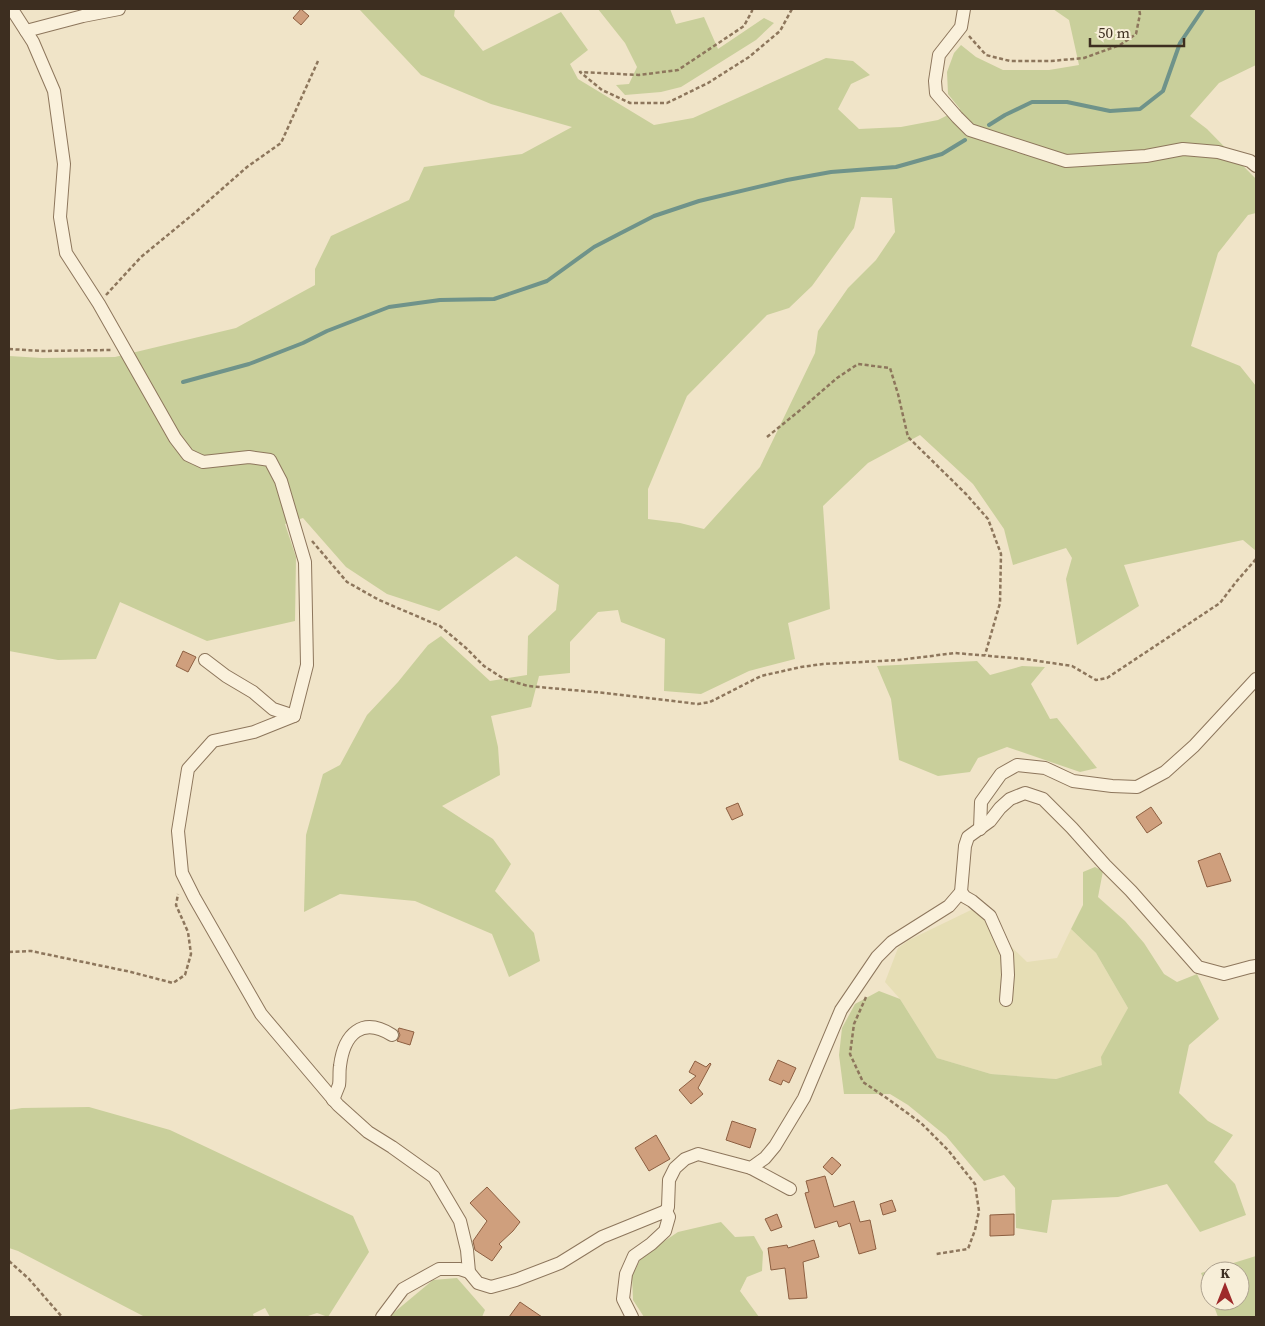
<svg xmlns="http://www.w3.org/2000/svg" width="1265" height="1326" viewBox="0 0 1265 1326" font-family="'Source Serif 4',serif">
  <rect width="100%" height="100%" fill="#f0e4c8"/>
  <path fill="#e6deb5" d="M973,909L1027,962L1057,958L1071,929L1096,953L1128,1008L1102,1065L1056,1079L991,1074L937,1058L900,999L885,982L898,948L909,940Z"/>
  <g fill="#c9cf9b" fill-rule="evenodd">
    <path d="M359,9H455L454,16L483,51L561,12L588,50L570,64L578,79L654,125L693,118L826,58L853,61L870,75L851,84L838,109L859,129L901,127L938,120L960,109L948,94L947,72L954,53L961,45L976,57L1003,70H1049L1079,65L1069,20L1053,9H1256V65L1219,83L1190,116L1207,129L1256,179V213L1248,215L1218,253L1191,346L1240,366L1256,386V551L1243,540L1124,565L1139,606L1077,645L1066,579L1072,558L1066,548L1013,565L1004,529L973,484L920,435L868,463L823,506L830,609L788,623L795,659L749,671L701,694L664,691L665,639L621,622L618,610L598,612L570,642V673L539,676L531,707L491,716L498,747L500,775L442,806L493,839L511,864L495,891L534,933L540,961L509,977L492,934L415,901L340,894L304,912L306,835L323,774L340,765L367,715L398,682L428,645L441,636L490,681L527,675L528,636L556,610L559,585L516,556L439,611L387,594L346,567L303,518L285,524L296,557L295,621L207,641L120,602L96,659L58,660L9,651V356L42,358L115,357L236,328L315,285V269L331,236L409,200L424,167L522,154L572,127L491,104L421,75ZM861,197L892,198L895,232L876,260L848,288L818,331L815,353L760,467L704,529L680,523L648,519V489L687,396L767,315L789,308L812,286L854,228Z"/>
    <path d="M598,9H670L676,24L704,17L718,49L764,18L774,23L756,40L681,87L661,92L625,95L616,85L629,84L637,67L625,43Z"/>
    <path d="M977,661L990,675L1022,666L1045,667L1031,684L1050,719L1057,718L1097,768L1080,772L1007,747L978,758L970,772L938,776L899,760L891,699L877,666Z"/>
    <path d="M1095,867L1103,871L1098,897L1125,921L1144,943L1164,974L1177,982L1197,974L1219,1019L1189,1045L1179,1093L1208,1121L1233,1135L1214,1162L1235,1184L1246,1215L1200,1232L1167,1184L1118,1197L1052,1200L1047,1233L1016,1228L1015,1188L1004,1175L984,1181L946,1136L908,1105L890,1094H844L839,1055L842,1028L855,1004L879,991L900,999L937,1058L991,1074L1056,1079L1102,1065L1101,1057L1128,1008L1096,953L1071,929L1083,905V872Z"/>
    <path d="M89,1107L170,1130L353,1216L369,1252L328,1317L317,1313L305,1317H270L265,1308L253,1314L254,1317H145L18,1251L9,1248V1110L22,1108Z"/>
    <path d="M721,1222L735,1237L754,1236L763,1252L762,1271L747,1277L740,1291L759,1317H644L633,1300L632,1276L642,1256L678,1232Z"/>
    <path d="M1256,1256V1317H1218L1212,1301H1240V1271H1210V1296L1201,1273Z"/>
    <path d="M457,1278L485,1310L482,1317H393L391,1315L433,1280Z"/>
  </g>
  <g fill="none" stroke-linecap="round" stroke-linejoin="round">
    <g stroke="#6f938a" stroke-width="4">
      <path d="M989,125L1005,115L1032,102H1067L1110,111L1140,109L1163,91L1180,43L1203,9"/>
      <path d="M183,382L249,364L303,343L327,331L389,307L440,300L494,299L547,281L594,247L619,234L654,216L699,201L787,180L831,172L896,167L942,154L965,140"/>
    </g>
  </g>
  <g fill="#cf9f7d" stroke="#8d5f41">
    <path d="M301,9L309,16L301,25L293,18Z"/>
    <path d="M183,651L196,657L188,672L176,666Z"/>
    <path d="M738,803L743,815L732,820L726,808Z"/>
    <path d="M1151,807L1162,823L1147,833L1136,817Z"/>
    <path d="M1220,853L1231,881L1207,887L1198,861Z"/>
    <path d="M399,1028L414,1032L410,1045L397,1041L400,1035L398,1030Z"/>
    <path d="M778,1060L796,1068L789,1083L783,1080L781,1085L769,1080Z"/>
    <path d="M695,1061L706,1067L710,1063L711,1064L698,1088L703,1094L691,1104L679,1090L696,1076L689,1072Z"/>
    <path d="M732,1121L756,1129L750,1148L726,1140Z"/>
    <path d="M656,1135L670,1159L649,1171L635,1148Z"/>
    <path d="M832,1157L841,1165L832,1175L823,1167Z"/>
    <path d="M825,1176L834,1207L854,1201L860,1222L870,1220L876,1249L859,1254L850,1223L839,1227L837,1221L815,1228L805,1193L809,1192L806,1181Z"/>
    <path d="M487,1187L520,1222L513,1231L499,1244L502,1247L492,1261L475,1250L473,1241L487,1221L470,1203Z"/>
    <path d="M892,1200L896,1211L883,1215L880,1204Z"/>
    <path d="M777,1214L782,1227L771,1231L765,1219Z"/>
    <path d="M1014,1214V1235L990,1236V1215Z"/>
    <path d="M814,1240L819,1257L803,1262L807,1298L789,1299L785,1268L771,1270L768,1248L787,1245L788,1248Z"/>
    <path d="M520,1302L542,1317H509Z"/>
  </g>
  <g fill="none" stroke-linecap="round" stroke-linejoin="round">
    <defs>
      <g id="minor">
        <path d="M10,9L15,14L33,42L54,91L64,164L60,217L66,253L99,304L175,438L188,455L203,462L249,457L270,460L281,481L305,562L307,665L294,716L254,732L213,741L188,769L178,831L182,873L194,897L261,1014L338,1105L368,1132L392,1147L434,1177L460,1221L467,1250L469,1272L478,1283L491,1287L516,1280L560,1263L602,1237L666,1211L669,1217L665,1231L651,1244L634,1256L626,1274L623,1299L632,1317"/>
        <path d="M964,9L961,27L939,55L935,81L936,93L957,117L970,130L1066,161L1146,156L1183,149L1218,152L1250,161L1256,166"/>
        <path d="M26,31L83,16L119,9"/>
        <path d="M205,660L226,676L253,692L273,709L294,716"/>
        <path d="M980,829L981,802L1001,774L1017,765L1045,768L1073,781L1112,786L1137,787L1165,772L1194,746L1256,679"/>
        <path d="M961,892L965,897L972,901L990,916L1007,954L1008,975L1006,1000"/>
        <path d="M333,1100C335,1095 337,1090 339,1085C340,1079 339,1072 340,1066C344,1034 362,1016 392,1035"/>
        <path d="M751,1168L790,1189"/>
        <path d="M666,1211L668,1207L669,1180L675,1168L685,1159L698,1154L751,1168L765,1158L775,1146L804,1098L841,1010L877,957L892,942L949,906L961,892L965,846L968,837L990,821L1000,808L1010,799L1025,793L1043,799L1072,828L1105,865L1131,891L1198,967L1224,974L1250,967L1256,966"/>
        <path d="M382,1317L403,1289L439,1269H460L469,1272"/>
      </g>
    </defs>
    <use href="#minor" stroke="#8d765c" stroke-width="14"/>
    <g stroke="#8d765c" stroke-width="2.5" stroke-dasharray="4 2.5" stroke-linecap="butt">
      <path d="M752,9V11L744,26L678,70L639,75L580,72L602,90L630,103H667L708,83L749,57L780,31L792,9"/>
      <path d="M969,36L986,55L1010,61H1051L1084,58L1120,45L1136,34L1140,14L1139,9"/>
      <path d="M106,295L141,257L197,211L247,167L281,143L318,61"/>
      <path d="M9,349L43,351L111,350"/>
      <path d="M767,437L799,411L837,378L858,364L890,368L898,394L908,437L966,494L988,519L1001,554L1000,603L985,655"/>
      <path d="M312,541L347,582L379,600L440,626L466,648L484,666L504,679L528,686L605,693L698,704L710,702L761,676L801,667L823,664L899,660L955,653L1025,659L1072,666L1096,680L1107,678L1220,603L1236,582L1256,559"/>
      <path d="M9,952L31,951L131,972L173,983L185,975L191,954L188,932L176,905L178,894"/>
      <path d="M866,997L854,1024L850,1054L863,1082L888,1099L921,1123L948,1150L975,1184L979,1211L975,1230L968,1249L936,1254"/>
      <path d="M9,1261L29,1279L62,1317"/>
    </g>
    <use href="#minor" stroke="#faf1dc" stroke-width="12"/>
  </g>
  <rect width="1265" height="1326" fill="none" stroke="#3d2e20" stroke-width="20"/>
  <g transform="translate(1225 1286)"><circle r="24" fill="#f7eed8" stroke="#ada18e"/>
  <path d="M0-4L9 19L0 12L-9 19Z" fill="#9e2a2b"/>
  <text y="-8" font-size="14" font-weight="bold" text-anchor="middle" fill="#3d2e20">K</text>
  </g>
  <path d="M1090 38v8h94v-8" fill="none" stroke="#3d2e20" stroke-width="2.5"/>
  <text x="1098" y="38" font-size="15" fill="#3d2e20" stroke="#f7eed8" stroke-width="4" paint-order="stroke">50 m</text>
</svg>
